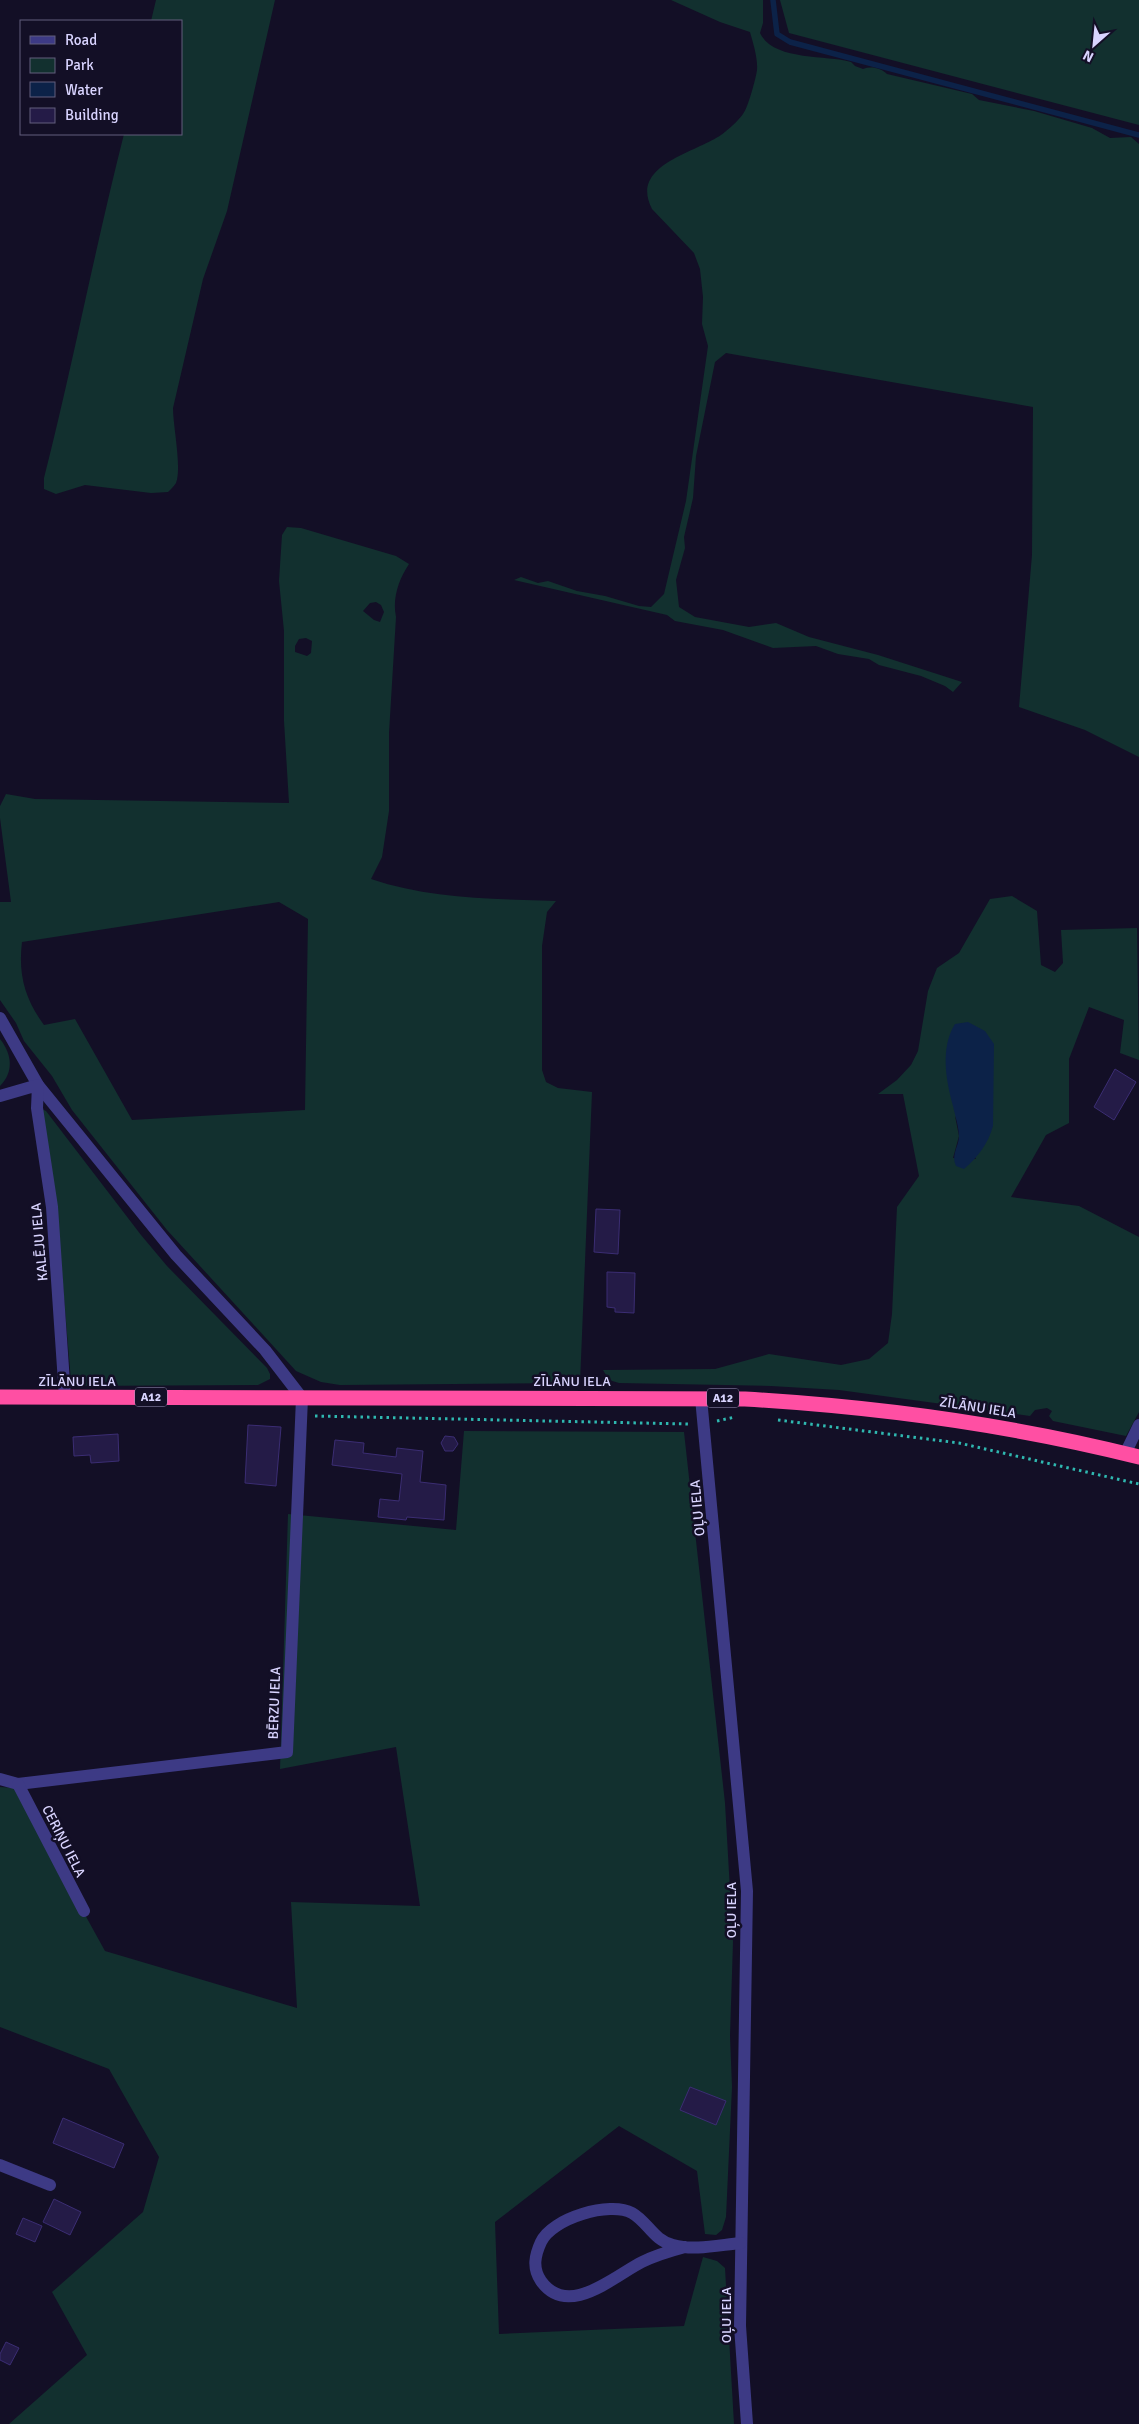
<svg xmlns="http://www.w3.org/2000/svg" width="1139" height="2424" viewBox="0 0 1139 2424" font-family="Signika,sans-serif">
  <rect width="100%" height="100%" fill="#130f26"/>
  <g fill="#12302f" fill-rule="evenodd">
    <path d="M156,0H275L227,211L203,279L173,408C173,427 182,467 176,483C174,486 170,490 168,492L151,493L85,485L56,494L44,489V478C73,364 95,248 124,134H181V21H151Z"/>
    <path d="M671,0H763V23L760,33C773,61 825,55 851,62L855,66L863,69C871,66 881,68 887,74L972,94L979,100L1034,111L1092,128L1110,138L1131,137L1139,144V757L1085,730L1019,707L1032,555L1033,407L726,353L715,362L696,456L693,498L684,537L685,548L676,580L679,607L695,617L749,627L776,623L809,637L878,655L962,682L953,692L945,686L921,676L879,665L869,659L838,654L816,646L773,648L723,630L675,621L667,615L514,580L521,577L538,583L548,581L577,591L605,596L639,606L651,607L664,594L686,501L708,346L702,324L703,297L700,269L694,253L652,209C629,165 695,153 721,135C728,130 738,121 743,114C748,108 756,78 757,70C758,58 753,43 750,32L720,22Z"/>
    <path d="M780,0H1139V125L789,33Z"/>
    <path d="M287,527L301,528L396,556L409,564C399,579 392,598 396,617L389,733V811L382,857L371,879C430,899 494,899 556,901L547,912L542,946V1070L546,1082L558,1088L592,1092L580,1383L340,1385L321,1382L296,1371L167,1230L72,1110L52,1076L24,1041L16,1023L0,1000V902H11L0,818V806L6,794L35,799L289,803L284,721V631L279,581L282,535ZM376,602L381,605L384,612L380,622L374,620L363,611L370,603ZM306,638L312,641L311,653L307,656L295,652V646L299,639ZM279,902L308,919L305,1110L132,1120L75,1019L44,1025C25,999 18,975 22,942Z"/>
    <path d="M1012,896L1037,911L1041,965L1055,972L1063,963L1061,930L1137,928L1139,1060L1120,1053L1124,1020L1089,1007L1069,1059V1123L1046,1135L1011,1197L1079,1206L1139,1237V1412L1126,1436L1053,1421L1049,1416L1052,1411L1047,1408L1035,1410L1030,1416L839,1390L771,1386L619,1383L609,1380L603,1370L715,1369L769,1354L841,1365L869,1359L888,1343L892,1314L897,1207L919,1176L903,1094H878L897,1080L911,1065L918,1051L928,991L937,968L959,953L990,899ZM955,1116L976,1159L953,1158L959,1136Z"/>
    <path d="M0,1039C12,1054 14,1072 0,1086Z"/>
    <path d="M40,1108L46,1111L141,1235L167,1266L267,1368L270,1374V1379L258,1385L76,1386L71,1381L56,1202Z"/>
    <path d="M464,1431L684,1432L725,1803L733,1942L730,2036L732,2087L726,2217L722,2230L716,2235L705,2234L697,2171L619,2126L495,2222L499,2334L684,2326L703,2257L717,2261L725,2268L734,2424H9L87,2355L52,2292L143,2212L159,2157L109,2069L0,2027V1787L15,1788L105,1951L297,2008L291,1902L420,1906L396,1747L280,1769L288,1514L456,1530Z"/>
  </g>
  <path fill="#0c2248" d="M968,1022L985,1031L994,1044L993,1126C988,1144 978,1157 964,1169L956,1166C951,1155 958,1148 959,1137C959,1127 955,1115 953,1106C946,1080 940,1048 955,1024Z"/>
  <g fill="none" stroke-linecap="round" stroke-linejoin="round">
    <path stroke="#0c2248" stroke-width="5.5" d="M773,0L777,34L790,42L1139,135"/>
  </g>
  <g fill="#241b47" stroke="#3b2d73">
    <path d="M1115,1069L1136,1082L1114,1120L1094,1107Z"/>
    <path d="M596,1209L620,1210L618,1254L594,1252Z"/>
    <path d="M607,1272L635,1273L634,1313L615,1312V1308L607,1307Z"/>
    <path d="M248,1425L281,1427L276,1486L245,1483Z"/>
    <path d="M118,1434L119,1461L91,1463L90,1455L74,1456L73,1437Z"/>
    <path d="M445,1436L454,1437L458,1444L453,1451H445L441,1443Z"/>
    <path d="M335,1440L364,1443L363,1453L396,1457L397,1448L423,1451L420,1482L446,1485L444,1520L407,1517L406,1520L378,1517L380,1499L399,1501L402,1474L332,1465Z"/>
    <path d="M690,2087L726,2101L716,2125L680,2110Z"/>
    <path d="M63,2118L124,2144L114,2168L53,2143Z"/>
    <path d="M54,2199L81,2212L70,2235L43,2222Z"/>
    <path d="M23,2218L42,2226L35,2242L16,2234Z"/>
    <path d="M6,2342L19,2348L10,2365L0,2360V2354Z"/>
  </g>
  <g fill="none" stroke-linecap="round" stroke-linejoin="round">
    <g stroke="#2fb8b0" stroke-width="3" stroke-dasharray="2.5 4" stroke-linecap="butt">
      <path d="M315,1416L688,1424"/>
      <path d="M778,1420L959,1443L1139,1484"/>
      <path d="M717,1421L735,1417"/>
    </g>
    <g stroke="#3d3a85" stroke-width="12">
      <path d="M0,1018L38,1085L176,1255L265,1350L302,1398L287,1752L18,1784L0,1779"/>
      <path d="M0,1096L38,1085L37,1108L52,1207L65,1397"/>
      <path d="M701,1398L747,1891L740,2326L747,2424"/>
      <path d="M1125,1454L1139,1425"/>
      <path d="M18,1784L84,1911"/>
      <path d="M0,2165L50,2185"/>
      <path d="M685,2247C670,2251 656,2255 642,2262C614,2276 568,2319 541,2281C532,2268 535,2255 541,2242C552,2218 610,2201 632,2213C648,2222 653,2240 673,2245C694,2251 719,2245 741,2243"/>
    </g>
    <path stroke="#ff4fa3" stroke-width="15" d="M0,1397L745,1399C880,1407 1008,1424 1139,1457"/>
  </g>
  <g text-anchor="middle" stroke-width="5" stroke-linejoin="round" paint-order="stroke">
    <g fill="#130f26" stroke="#9e99be" stroke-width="1">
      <rect x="135" y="1387.5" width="32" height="19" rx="4"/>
      <rect x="707" y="1388.5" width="32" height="19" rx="4"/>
    </g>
    <g font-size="12" font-weight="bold" fill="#d9d4ff">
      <text x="151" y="1401">A12</text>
      <text x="723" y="1402">A12</text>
    </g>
    <g font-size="14" fill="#d9d4ff" stroke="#130f26">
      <text transform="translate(39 1242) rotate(-95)" y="5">KALĒJU IELA</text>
      <text x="77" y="1386">ZĪLĀNU IELA</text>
      <text x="572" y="1386">ZĪLĀNU IELA</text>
      <text transform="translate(978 1407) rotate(9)" y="5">ZĪLĀNU IELA</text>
      <text transform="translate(697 1508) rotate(-95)" y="5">OĻU IELA</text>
      <text transform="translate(274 1703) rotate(-88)" y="5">BĒRZU IELA</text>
      <text transform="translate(64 1841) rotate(63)" y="5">CERIŅU IELA</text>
      <text transform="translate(731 1910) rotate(-90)" y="5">OĻU IELA</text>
      <text transform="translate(726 2315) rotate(-90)" y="5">OĻU IELA</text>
    </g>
  </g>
  <rect x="20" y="20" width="162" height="115" fill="#130f26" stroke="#625e7d"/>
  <rect x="30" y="36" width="25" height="8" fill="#3d3a85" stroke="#625e7d"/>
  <text x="65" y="45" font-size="15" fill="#d9d4ff">Road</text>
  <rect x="30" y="58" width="25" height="15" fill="#12302f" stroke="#625e7d"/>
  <text x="65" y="70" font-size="15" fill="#d9d4ff">Park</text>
  <rect x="30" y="82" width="25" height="15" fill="#0c2248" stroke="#625e7d"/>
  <text x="65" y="95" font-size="15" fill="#d9d4ff">Water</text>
  <rect x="30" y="108" width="25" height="15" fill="#241b47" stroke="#625e7d"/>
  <text x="65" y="120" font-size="15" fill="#d9d4ff">Building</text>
  <g transform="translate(1094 45) rotate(207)" stroke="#130f26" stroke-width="4" paint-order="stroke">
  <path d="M0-4L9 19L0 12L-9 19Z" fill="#d9d4ff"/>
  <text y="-8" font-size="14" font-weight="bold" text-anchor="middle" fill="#d9d4ff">N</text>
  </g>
</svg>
